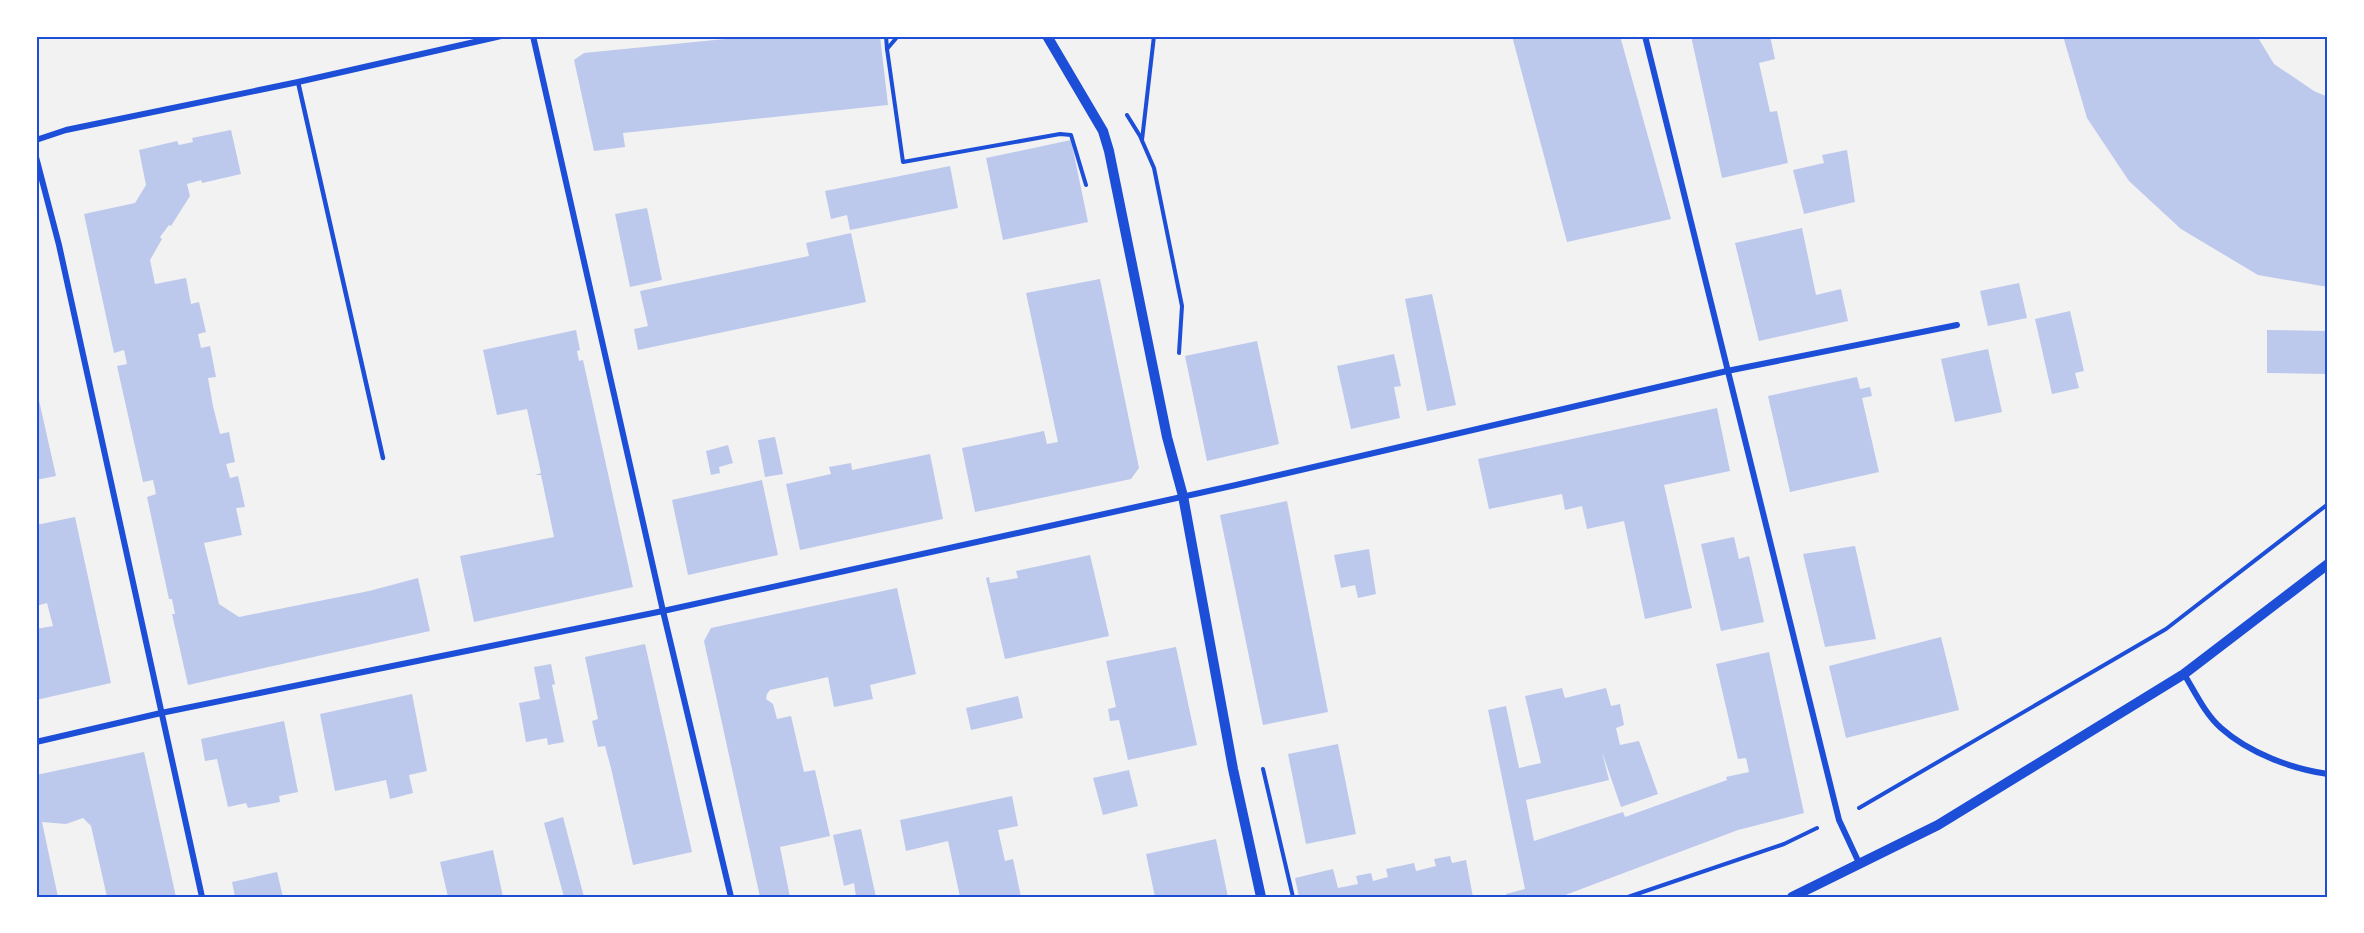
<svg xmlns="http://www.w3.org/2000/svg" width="2364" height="933" viewBox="0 0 2364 933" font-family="Quicksand,sans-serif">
  <rect width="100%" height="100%" fill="#f2f2f2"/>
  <g fill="#bdc9ec">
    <path d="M755,36H880L888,105L623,133L625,147L594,151L574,60L584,53Z"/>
    <path d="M1512,36H1620L1671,219L1567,242Z"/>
    <path d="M1691,36H1770L1775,59L1759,63L1770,112L1777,111L1788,163L1722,178Z"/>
    <path d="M2063,36H2257L2274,64L2314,91L2328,97V287L2258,275L2181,229L2129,181L2087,118Z"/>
    <path d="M231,130L241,174L202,183L201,180L187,184L190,196L171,226L169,225L160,237L162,239L150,260L155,284L186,278L191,304L199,302L206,332L198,334L201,348L210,346L216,377L208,378L213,406L220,434L229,432L235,462L226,464L230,478L238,476L245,507L236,508L242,535L204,543L219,604L239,617L369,591L418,578L430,631L188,685L172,614H175L172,599H169L147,497L156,494L153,480L143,482L117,366L127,364L124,350L114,353L84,214L135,203L146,185L139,150L177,141L179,145L193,142L192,138Z"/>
    <path d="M1071,140L1088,222L1003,240L986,158Z"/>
    <path d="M1847,150L1855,202L1804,214L1793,170L1824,163L1822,155Z"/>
    <path d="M950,166L958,208L850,230L847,215L831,219L825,191Z"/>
    <path d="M647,208L662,280L630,287L615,214Z"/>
    <path d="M1802,228L1816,295L1841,289L1848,321L1759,341L1735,243Z"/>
    <path d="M851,233L866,302L638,350L634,329L648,326L640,291L809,256L806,243Z"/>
    <path d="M1100,279L1139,468L1131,479L975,512L962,448L1044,431L1047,444L1058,442L1026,293Z"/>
    <path d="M2019,283L2027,318L1988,326L1980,291Z"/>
    <path d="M1432,294L1456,405L1427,411L1405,299Z"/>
    <path d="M2070,311L2084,371L2075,373L2079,388L2052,394L2035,319Z"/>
    <path d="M576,330L580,350L577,351L579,361L583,360L633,587L474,622L460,556L554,537L541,475H535L541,473L527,409L497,415L483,350Z"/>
    <path d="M2267,330L2328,331V374L2267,373Z"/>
    <path d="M1257,341L1279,444L1207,461L1185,356Z"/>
    <path d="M1988,349L2002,412L1955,422L1941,359Z"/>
    <path d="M1394,354L1401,386L1394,387L1400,418L1351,429L1337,366Z"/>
    <path d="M1857,377L1860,389L1870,387L1872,396L1862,398L1879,472L1790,492L1768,396Z"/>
    <path d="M36,387L56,476L36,480Z"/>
    <path d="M1717,408L1730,471L1664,485L1692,608L1645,619L1624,521L1587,529L1582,506L1565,510L1562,494L1489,509L1478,459Z"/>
    <path d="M775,437L783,474L765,477L758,440Z"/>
    <path d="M728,445L733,463L719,467L720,473L711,475L706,451Z"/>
    <path d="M930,454L943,519L800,550L786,484L831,474L829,467L851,463L852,470Z"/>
    <path d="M762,480L778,555L688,575L672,500Z"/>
    <path d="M1287,501L1328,712L1263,725L1220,515Z"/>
    <path d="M75,517L111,683L36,700V629L53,626L47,603L36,606V525Z"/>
    <path d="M1734,537L1739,559L1749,556L1764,622L1721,631L1701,544Z"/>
    <path d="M1855,546L1876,639L1825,647L1803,554Z"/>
    <path d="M1369,549L1376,594L1358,598L1355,585L1341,588L1334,555Z"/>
    <path d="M1090,555L1109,636L1005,659L986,578L989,577L990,583L1018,578L1016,571Z"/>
    <path d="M897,588L916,674L870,685L873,699L834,707L828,677L770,690L767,694L766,699L773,704L777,719L791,716L804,772L815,770L830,836L780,847L790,897H760L704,641L711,628Z"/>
    <path d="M1941,637L1959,710L1846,738L1829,666Z"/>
    <path d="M645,644L692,852L633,865L611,768L605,746L598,747L592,721L598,719L585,657Z"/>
    <path d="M1176,647L1197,745L1128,760L1119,720L1110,721L1108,709L1116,707L1106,661Z"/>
    <path d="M1769,652L1804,813L1738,830L1560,897H1507L1506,894L1525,889L1488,710L1506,706L1519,768L1541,763L1525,696L1562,688L1565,698L1606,688L1611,706L1620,704L1624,725L1616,728L1620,745L1639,741L1658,794L1621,807L1602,752L1609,780L1526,800L1534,841L1623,812L1625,817L1727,780L1726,777L1749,772L1746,758L1738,759L1716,664Z"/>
    <path d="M551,664L555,684L552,685L564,742L548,745L547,738L526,742L519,703L540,699L534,667Z"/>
    <path d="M412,694L427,771L409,775L413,793L390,799L386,780L335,791L320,714Z"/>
    <path d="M1018,696L1023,718L971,730L966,708Z"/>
    <path d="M284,721L298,792L279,796L280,802L248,808L246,803L228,807L217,759L205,761L201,739Z"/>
    <path d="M1338,744L1356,834L1306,844L1288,754Z"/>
    <path d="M144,752L176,897H107L91,826L83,818L66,824L42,822L58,897H36V775Z"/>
    <path d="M1129,770L1138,806L1103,815L1093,778Z"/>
    <path d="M1012,796L1018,826L998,830L1005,861L1013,859L1021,897H960L948,841L906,851L900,820Z"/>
    <path d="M563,817L584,897H564L544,823Z"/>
    <path d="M861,829L872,879L876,897H856L854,883L844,886L833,835Z"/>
    <path d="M1216,839L1228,897H1155L1146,854Z"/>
    <path d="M493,850L503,897H448L440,862Z"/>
    <path d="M1450,856L1452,863L1466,860L1473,897H1299L1295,878L1333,869L1338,888L1358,884L1356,876L1371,873L1373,881L1388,877L1386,869L1414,863L1416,871L1436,866L1434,859Z"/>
    <path d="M277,872L283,897H235L232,882Z"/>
  </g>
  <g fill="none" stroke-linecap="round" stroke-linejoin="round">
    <g stroke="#1d4ed8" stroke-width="4">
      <path d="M886,36L887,49"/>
      <path d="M898,36L887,49L903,162L1060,134L1071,135L1086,185"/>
      <path d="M1127,115L1140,136L1154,168L1182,306L1179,353"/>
      <path d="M1142,140L1154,36"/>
      <path d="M1263,769L1293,897"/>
      <path d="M1859,808L2166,629L2328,504"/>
      <path d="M1628,897L1784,844L1817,828"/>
    </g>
    <path stroke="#1d4ed8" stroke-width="4.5" d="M298,82L383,458"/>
    <g stroke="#1d4ed8" stroke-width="6">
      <path d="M533,36L663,611L731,897"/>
      <path d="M1645,36L1839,820L1860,865"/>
      <path d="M36,140L66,130L298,82L501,36"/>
      <path d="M36,157L59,245L202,897"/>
      <path d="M2184,674C2195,692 2205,714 2221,728C2249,753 2292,769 2328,774"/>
      <path d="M36,742L161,713L663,611L1236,485L1727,371L1957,325"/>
    </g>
    <g stroke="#1d4ed8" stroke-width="10">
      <path d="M1047,36L1103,131L1109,151L1167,437L1183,496L1233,769L1261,897"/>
      <path d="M1792,897L1938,825L2184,674L2328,564"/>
    </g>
  </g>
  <rect width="2364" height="933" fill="none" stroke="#ffffff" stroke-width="75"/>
  <rect x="38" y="38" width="2288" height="858" fill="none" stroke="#1d4ed8" stroke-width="2"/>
</svg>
